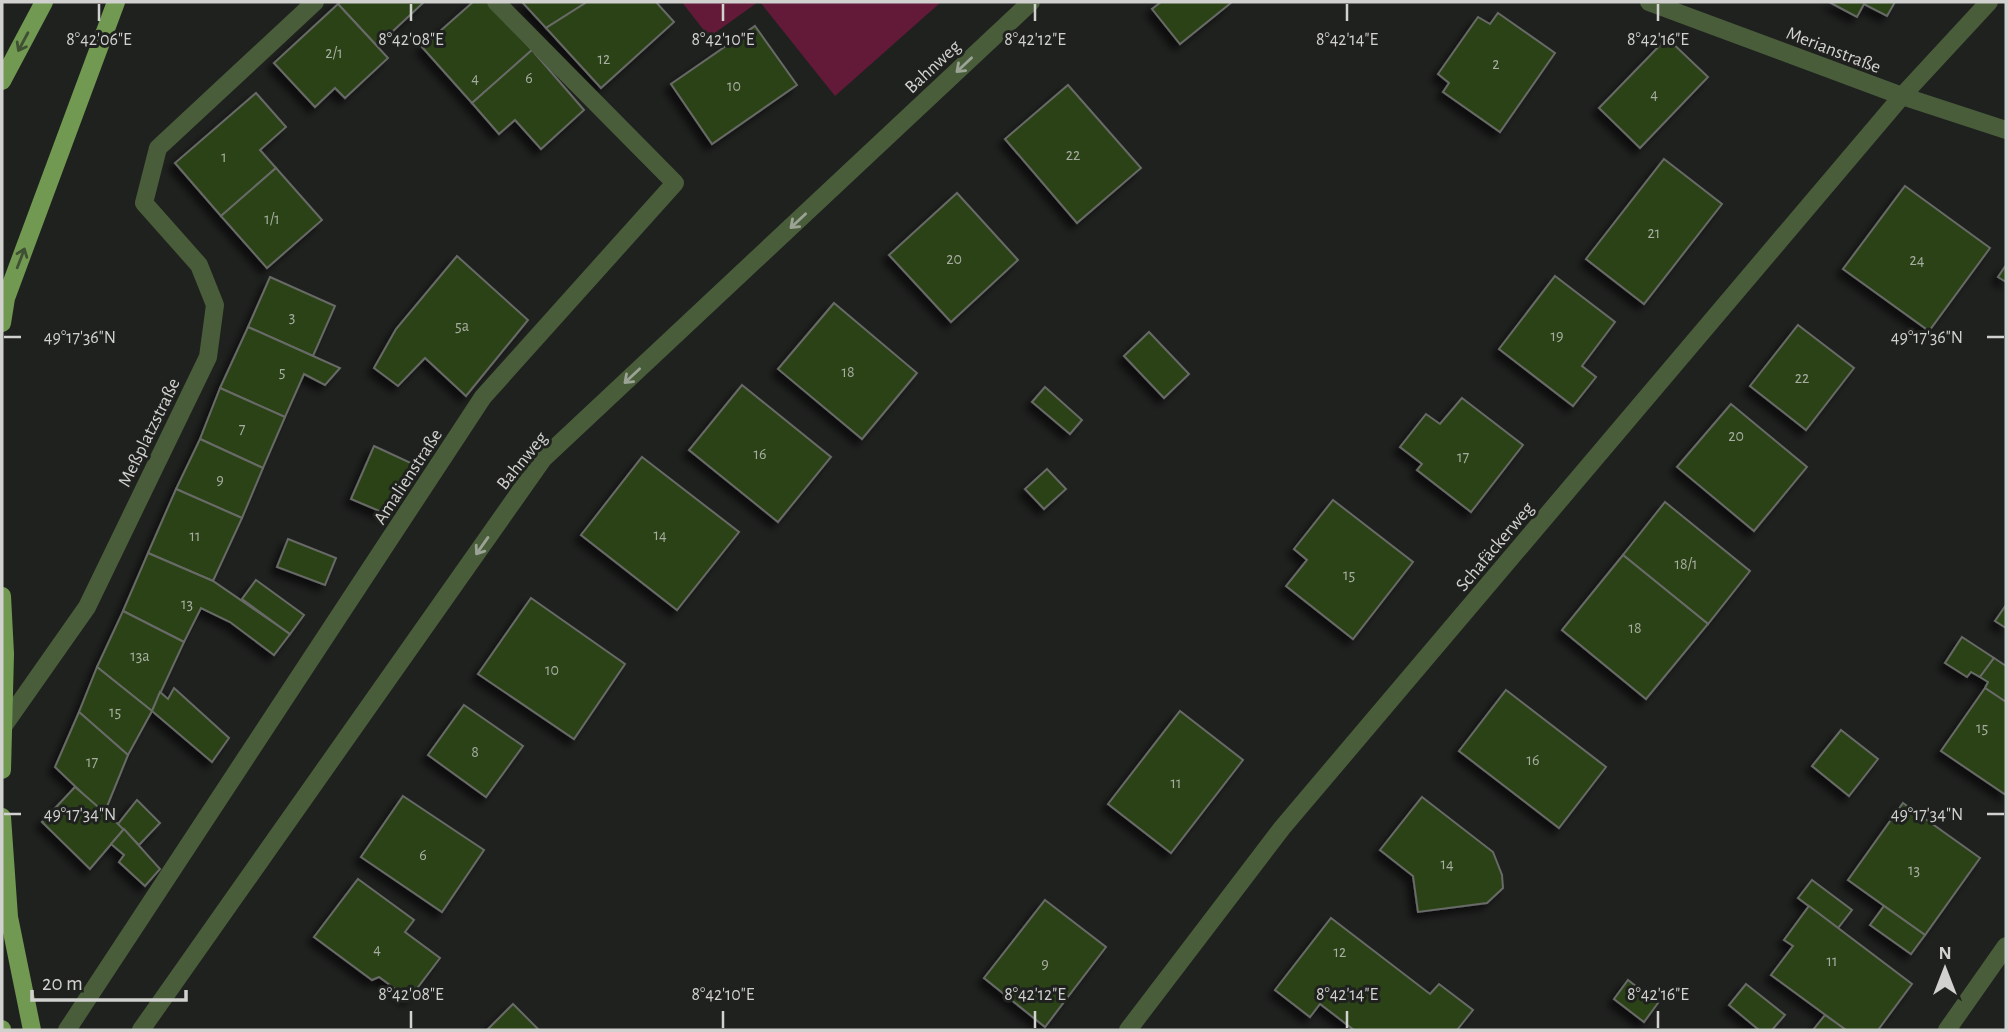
<svg xmlns="http://www.w3.org/2000/svg" width="2008" height="1032" viewBox="0 0 2008 1032" font-family="'Alegreya Sans',sans-serif">
  <defs>
    <filter id="shadow"><feDropShadow dx="-6" dy="6" stdDeviation="3.5" flood-color="#0009"/></filter>
  </defs>
  <rect width="100%" height="100%" fill="#1f211f"/>
  <g fill="#631a39">
    <path d="M682,2H758L709,37Z"/>
    <path d="M760,2H941L835,96Z"/>
  </g>
  <g fill="#2a4215" stroke="#686a67" stroke-width="2" filter="url(#shadow)">
    <path d="M340,2H424L377,46L338,4Z"/>
    <path d="M473,2H490L532,50L472,103L422,47Z"/>
    <path d="M522,2H587L546,28Z"/>
    <path d="M587,2H656L674,22L601,88L546,28Z"/>
    <path d="M1161,2H1232L1180,44L1152,9Z"/>
    <path d="M1829,2H1895L1887,16L1864,4L1857,17Z"/>
    <path d="M338,4L388,58L345,98L335,88L315,107L274,63Z"/>
    <path d="M1498,13L1555,53L1500,132L1443,92L1449,83L1438,74L1478,17L1490,24Z"/>
    <path d="M755,26L797,85L712,144L671,84Z"/>
    <path d="M1667,38L1708,77L1640,148L1599,108Z"/>
    <path d="M532,50L584,110L541,149L515,120L499,134L472,103Z"/>
    <path d="M1068,85L1141,168L1077,223L1005,139Z"/>
    <path d="M256,93L286,127L260,150L276,168L221,216L175,163Z"/>
    <path d="M1664,159L1722,204L1644,304L1586,259Z"/>
    <path d="M276,168L322,220L267,268L221,216Z"/>
    <path d="M1905,186L1990,248L1929,331L1843,269Z"/>
    <path d="M957,193L1018,260L951,322L889,255Z"/>
    <path d="M457,256L528,320L466,396L425,358L398,386L374,368L396,329Z"/>
    <path d="M2006,265V282L1998,277Z"/>
    <path d="M1555,276L1615,322L1582,366L1596,377L1573,406L1499,349Z"/>
    <path d="M270,277L335,306L313,356L248,327Z"/>
    <path d="M834,303L917,373L862,439L778,369Z"/>
    <path d="M1798,325L1854,368L1806,430L1750,386Z"/>
    <path d="M248,327L313,356L340,368L325,385L304,374L285,417L220,388Z"/>
    <path d="M1149,332L1189,374L1164,398L1124,356Z"/>
    <path d="M742,385L831,457L778,522L689,450Z"/>
    <path d="M1045,387L1082,420L1070,434L1032,402Z"/>
    <path d="M220,388L285,417L263,468L200,439Z"/>
    <path d="M1462,398L1523,445L1471,512L1417,470L1422,464L1400,447L1426,414L1440,424Z"/>
    <path d="M1731,404L1807,467L1754,531L1677,467Z"/>
    <path d="M200,439L263,468L242,518L176,489Z"/>
    <path d="M374,446L413,464L391,516L351,499Z"/>
    <path d="M642,457L739,532L677,610L581,535Z"/>
    <path d="M1047,469L1066,489L1044,509L1025,489Z"/>
    <path d="M176,489L242,518L213,581L148,553Z"/>
    <path d="M1333,500L1413,562L1353,639L1286,586L1307,560L1294,549Z"/>
    <path d="M1665,502L1750,571L1708,624L1623,555Z"/>
    <path d="M288,539L336,558L325,585L277,567Z"/>
    <path d="M148,553L213,581L290,634L274,655L230,622L201,608L184,642L123,611Z"/>
    <path d="M1623,555L1708,624L1646,699L1562,630Z"/>
    <path d="M256,580L304,615L290,634L242,599Z"/>
    <path d="M531,598L625,664L574,739L478,674Z"/>
    <path d="M2006,605V628L1995,621Z"/>
    <path d="M123,611L184,642L152,711L97,667Z"/>
    <path d="M1962,637L1994,658L1980,677L1971,672L1967,677L1945,663Z"/>
    <path d="M1994,658L2006,666V702L1985,688L1988,682L1980,677Z"/>
    <path d="M97,667L152,711L128,755L79,712Z"/>
    <path d="M174,688L229,738L212,762L152,711L160,692L168,699Z"/>
    <path d="M1985,688L2006,702V795L1941,751Z"/>
    <path d="M1506,690L1606,767L1559,828L1459,751Z"/>
    <path d="M464,705L523,746L486,797L428,755Z"/>
    <path d="M1180,711L1243,760L1171,853L1108,804Z"/>
    <path d="M79,712L128,755L104,814L55,767Z"/>
    <path d="M1841,730L1878,759L1849,796L1812,766Z"/>
    <path d="M75,787L124,829L90,869L42,822Z"/>
    <path d="M403,796L484,850L442,912L361,857Z"/>
    <path d="M1422,797L1493,852L1502,875L1503,888L1487,903L1418,912L1413,876L1380,850Z"/>
    <path d="M137,800L160,823L139,845L118,824Z"/>
    <path d="M1903,803L1980,858L1925,935L1848,880Z"/>
    <path d="M124,829L160,869L145,886L119,862L124,855L111,844Z"/>
    <path d="M358,879L414,920L405,932L440,958L409,999L379,977L372,980L314,937Z"/>
    <path d="M1812,880L1852,910L1838,928L1798,898Z"/>
    <path d="M1045,900L1106,947L1045,1027L984,978Z"/>
    <path d="M1809,906L1912,984L1878,1030H1846L1771,975L1793,946L1784,940Z"/>
    <path d="M1884,906L1925,935L1911,954L1870,925Z"/>
    <path d="M1331,918L1430,994L1439,984L1473,1010L1457,1030H1354L1320,1004L1310,1017L1275,990Z"/>
    <path d="M1628,980L1658,1003L1644,1022L1614,999Z"/>
    <path d="M1746,984L1785,1015L1772,1030H1759L1729,1005Z"/>
    <path d="M513,1004L539,1030H487Z"/>
    <path d="M1825,1015L1846,1030H1813Z"/>
  </g>
  <g fill="none" stroke-linecap="round" stroke-linejoin="round">
    <g stroke="#4a5d3b" stroke-width="18">
      <path d="M1649,2L1902,96L2006,130"/>
      <path d="M2,728L87,607L208,357L215,305L199,265L144,203L158,148L315,2"/>
      <path d="M67,1030L483,397L675,183L496,2"/>
      <path d="M141,1030L543,459L1031,2"/>
      <path d="M1128,1030L1282,828L1902,96L1989,2"/>
      <path d="M1947,1030L2006,946"/>
    </g>
    <g stroke="#729952" stroke-width="18">
      <path d="M2,81L44,2"/>
      <path d="M2,323L6,298L116,2"/>
      <path d="M2,596L5,654L2,770"/>
      <path d="M2,817L9,917L32,1030"/>
      <path d="M2,1029V1030"/>
    </g>
  </g>
  <defs><path id="oneway-shaft" d="M-6 0H5M1.5-3L5.5 0L1.5 3" fill="none" stroke-width="1.6" stroke-linecap="round" stroke-linejoin="round" transform="scale(1.75)"/></defs>
  <g stroke="#405133">
    <use href="#oneway-shaft" transform="translate(23 42) rotate(118)"/>
    <use href="#oneway-shaft" transform="translate(21 258) rotate(-69)"/>
  </g>
  <g stroke="#9ba394">
    <use href="#oneway-shaft" transform="translate(964 65) rotate(137)"/>
    <use href="#oneway-shaft" transform="translate(798 221) rotate(137)"/>
    <use href="#oneway-shaft" transform="translate(632 376) rotate(137)"/>
    <use href="#oneway-shaft" transform="translate(482 546) rotate(125)"/>
  </g>
  <path fill="none" stroke="#d1d2d0" stroke-width="2.5" d="M99,4V21M411,4V21M723,4V21M1035,4V21M1347,4V21M1658,4V21M4,337H21M1987,337H2004M4,814H21M1987,814H2004M411,1011V1028M723,1011V1028M1035,1011V1028M1347,1011V1028M1658,1011V1028"/>
  <g text-anchor="middle" stroke-width="6" stroke-linejoin="round" paint-order="stroke">
    <g font-size="16" fill="#a7aea1">
      <text x="334" y="58">2/1</text>
      <text x="604" y="64">12</text>
      <text x="1496" y="69">2</text>
      <text x="475" y="83">4</text>
      <text x="529" y="83">6</text>
      <text x="734" y="91">10</text>
      <text x="1654" y="99">4</text>
      <text x="1073" y="160">22</text>
      <text x="224" y="162">1</text>
      <text x="272" y="224">1/1</text>
      <text x="1654" y="238">21</text>
      <text x="954" y="264">20</text>
      <text x="1917" y="265">24</text>
      <text x="292" y="322">3</text>
      <text x="462" y="331">5a</text>
      <text x="1557" y="341">19</text>
      <text x="282" y="377">5</text>
      <text x="848" y="377">18</text>
      <text x="1802" y="383">22</text>
      <text x="242" y="434">7</text>
      <text x="1736" y="441">20</text>
      <text x="760" y="459">16</text>
      <text x="1463" y="462">17</text>
      <text x="220" y="485">9</text>
      <text x="660" y="540">14</text>
      <text x="195" y="541">11</text>
      <text x="1686" y="569">18/1</text>
      <text x="1349" y="580">15</text>
      <text x="187" y="609">13</text>
      <text x="1635" y="633">18</text>
      <text x="140" y="661">13a</text>
      <text x="552" y="675">10</text>
      <text x="115" y="717">15</text>
      <text x="1982" y="733">15</text>
      <text x="475" y="757">8</text>
      <text x="1533" y="765">16</text>
      <text x="92" y="767">17</text>
      <text x="1176" y="788">11</text>
      <text x="423" y="860">6</text>
      <text x="1447" y="869">14</text>
      <text x="1914" y="875">13</text>
      <text x="377" y="954">4</text>
      <text x="1340" y="957">12</text>
      <text x="1832" y="966">11</text>
      <text x="1045" y="969">9</text>
    </g>
    <g font-size="19" fill="#d1d2d0" stroke="#1f211f">
      <text transform="translate(1834 49) rotate(21)" y="7">Merianstraße</text>
      <text transform="translate(932 66) rotate(-43)" y="7">Bahnweg</text>
      <text transform="translate(148 432) rotate(-64)" y="7">Meßplatzstraße</text>
      <text transform="translate(521 460) rotate(-51)" y="7">Bahnweg</text>
      <text transform="translate(407 476) rotate(-57)" y="7">Amalienstraße</text>
      <text transform="translate(1494 546) rotate(-50)" y="7">Schafäckerweg</text>
    </g>
  </g>
  <g font-size="18" text-anchor="middle" fill="#d1d2d0" stroke="#1f211f" stroke-width="6" stroke-linejoin="round" paint-order="stroke">
    <text x="99" y="45">8°42'06"E</text>
    <text x="411" y="45">8°42'08"E</text>
    <text x="723" y="45">8°42'10"E</text>
    <text x="1035" y="45">8°42'12"E</text>
    <text x="1347" y="45">8°42'14"E</text>
    <text x="1658" y="45">8°42'16"E</text>
    <text x="80" y="343">49°17'36"N</text>
    <text x="1927" y="343">49°17'36"N</text>
    <text x="80" y="820">49°17'34"N</text>
    <text x="1927" y="820">49°17'34"N</text>
    <text x="411" y="1000">8°42'08"E</text>
    <text x="723" y="1000">8°42'10"E</text>
    <text x="1035" y="1000">8°42'12"E</text>
    <text x="1347" y="1000">8°42'14"E</text>
    <text x="1658" y="1000">8°42'16"E</text>
  </g>
  <rect width="2008" height="1032" fill="none" stroke="#d1d2d0" stroke-width="7"/>
  <g transform="translate(1945 969)" stroke="#1f211f" stroke-width="5" paint-order="stroke">
  <path d="M0-5L12 26L0 18L-12 26Z" fill="#d1d2d0"/>
  <text y="-10" font-size="19" font-weight="bold" text-anchor="middle" fill="#d1d2d0">N</text>
  </g>
  <path d="M32 990v10h154v-10" fill="none" stroke="#d1d2d0" stroke-width="3.5"/>
  <text x="42" y="990" font-size="21" fill="#d1d2d0" stroke="#1f211f" stroke-width="5" paint-order="stroke">20 m</text>
</svg>
